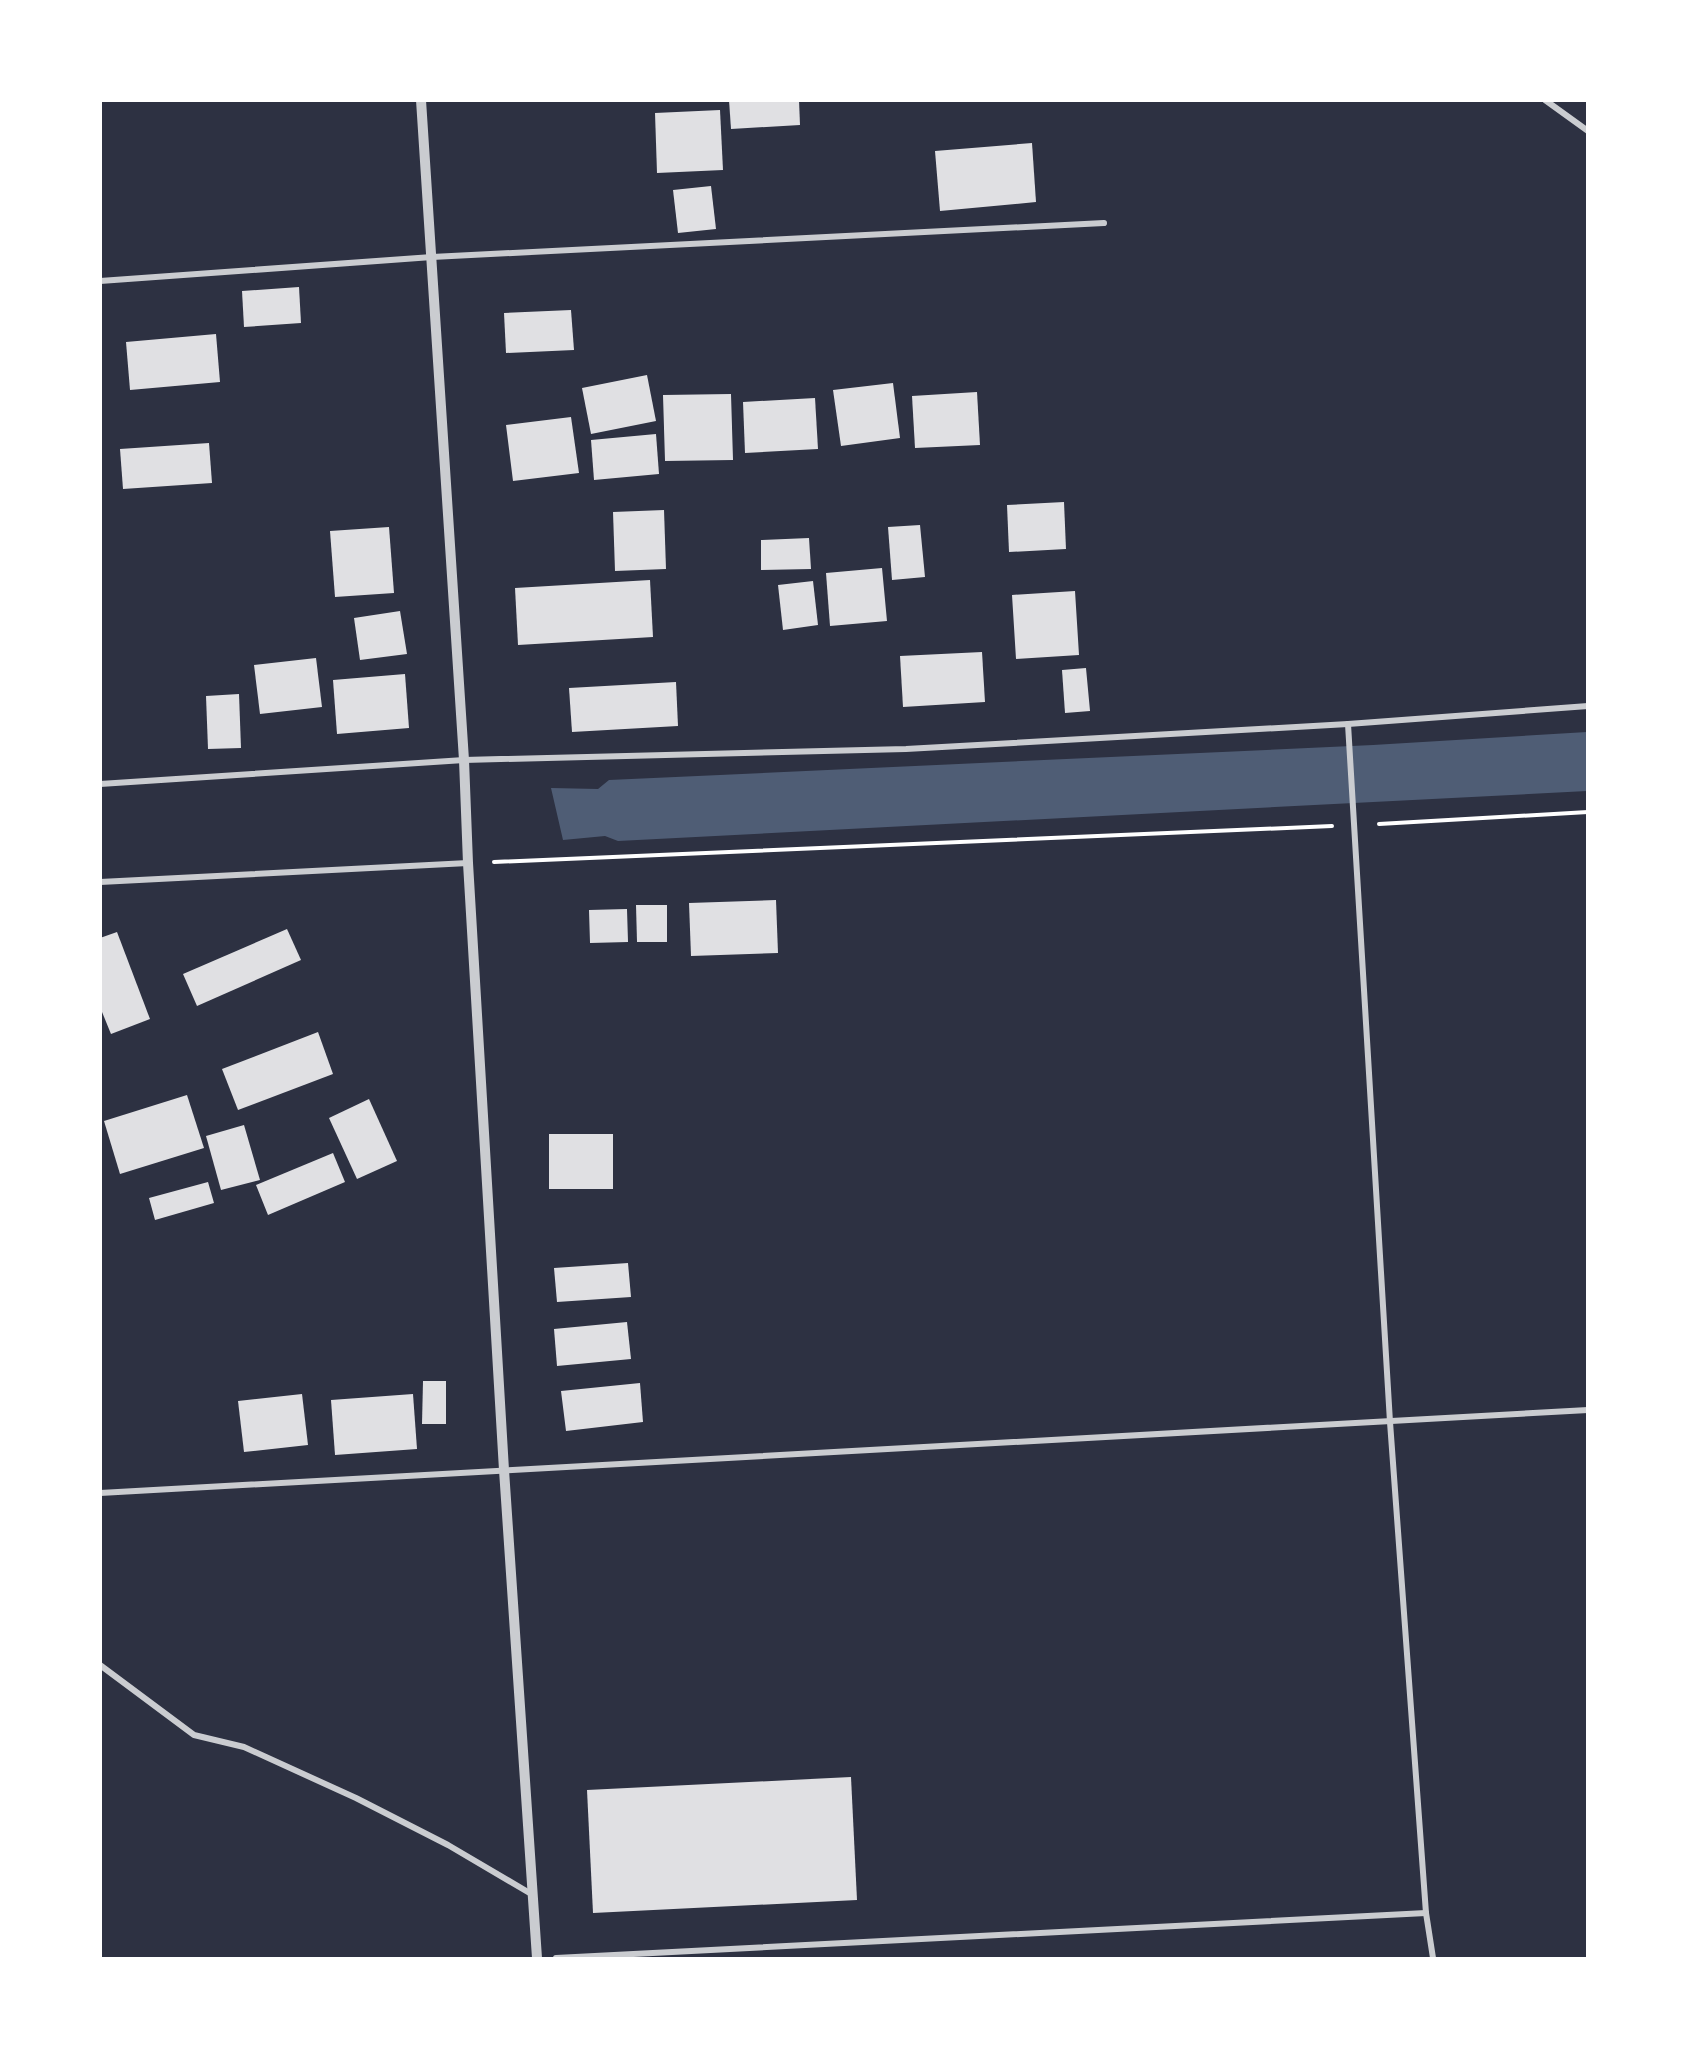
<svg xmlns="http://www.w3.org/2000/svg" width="1688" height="2059" viewBox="0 0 1688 2059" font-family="Raleway,sans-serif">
  <rect width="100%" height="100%" fill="#2d3142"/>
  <path fill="#4f5d75" d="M1587,732V791L618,841L605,836L563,840L551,788L598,789L609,780L1373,745Z"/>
  <g fill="#e0e0e3">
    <path d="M729,100H799L800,125L731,129Z"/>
    <path d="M720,110L723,170L657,173L655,113Z"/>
    <path d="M1032,143L1036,202L940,211L935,151Z"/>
    <path d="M711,186L716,229L678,233L673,190Z"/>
    <path d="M299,287L301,323L244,327L242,291Z"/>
    <path d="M571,310L574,350L506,353L504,313Z"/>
    <path d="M216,334L220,382L130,390L126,342Z"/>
    <path d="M647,375L656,421L591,434L582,388Z"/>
    <path d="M893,383L900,438L841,446L833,390Z"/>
    <path d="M977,392L980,445L915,448L912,396Z"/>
    <path d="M731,394L733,460L665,461L663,395Z"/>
    <path d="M815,398L818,449L745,453L743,402Z"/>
    <path d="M571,417L579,473L513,481L506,425Z"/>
    <path d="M656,434L659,474L594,480L591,440Z"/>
    <path d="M209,443L212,483L123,489L120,449Z"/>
    <path d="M1064,502L1066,549L1009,552L1007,505Z"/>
    <path d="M664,510L666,569L615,571L613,512Z"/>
    <path d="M920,525L925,577L892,580L888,527Z"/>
    <path d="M389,527L394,593L335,597L330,531Z"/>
    <path d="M809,538L811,569L761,570V540Z"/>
    <path d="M882,568L887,621L830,626L826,573Z"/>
    <path d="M650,580L653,637L518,645L515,588Z"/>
    <path d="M813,581L818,625L783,630L778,585Z"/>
    <path d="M1075,591L1079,655L1016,659L1012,595Z"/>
    <path d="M400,611L407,654L360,660L354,618Z"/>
    <path d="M982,652L985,702L903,707L900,656Z"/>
    <path d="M316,658L322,707L260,714L254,665Z"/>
    <path d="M1086,668L1090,711L1065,713L1062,670Z"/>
    <path d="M405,674L409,728L337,734L333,680Z"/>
    <path d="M676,682L678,726L572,732L569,688Z"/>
    <path d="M239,694L241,748L208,749L206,696Z"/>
    <path d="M776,900L778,953L691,956L689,903Z"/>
    <path d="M636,905H667V942H637Z"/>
    <path d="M627,909L628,942L590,943L589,910Z"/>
    <path d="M287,929L301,960L197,1006L183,974Z"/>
    <path d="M117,932L150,1019L111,1034L100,1007V938Z"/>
    <path d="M318,1032L333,1074L238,1110L222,1069Z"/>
    <path d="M187,1095L204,1148L120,1174L104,1121Z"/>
    <path d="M369,1099L397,1161L357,1179L329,1118Z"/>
    <path d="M244,1125L260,1180L221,1190L206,1136Z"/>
    <rect x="549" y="1134" width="64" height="55"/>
    <path d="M333,1153L345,1182L268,1215L256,1185Z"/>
    <path d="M208,1182L214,1203L155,1220L149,1198Z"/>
    <path d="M628,1263L631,1297L557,1302L554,1268Z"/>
    <path d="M627,1322L631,1359L557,1366L554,1329Z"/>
    <path d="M423,1381H446V1424H422Z"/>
    <path d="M640,1383L643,1422L566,1431L561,1391Z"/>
    <path d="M302,1394L308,1445L244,1452L238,1401Z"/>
    <path d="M413,1394L417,1449L335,1455L331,1400Z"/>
    <path d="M851,1777L857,1900L593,1913L587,1790Z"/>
  </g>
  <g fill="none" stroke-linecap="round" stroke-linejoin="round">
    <g stroke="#fff" stroke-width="4">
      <path d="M1379,824L1588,812"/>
      <path d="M494,862L1332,826"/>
    </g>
    <g stroke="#caccd0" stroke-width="6">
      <path d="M1545,100L1588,131"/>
      <path d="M100,281L432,257L1104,223"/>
      <path d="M1348,724L1390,1422L1426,1913L1433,1958"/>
      <path d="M100,784L464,760L906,749L1348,724L1588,706"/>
      <path d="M100,882L468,863"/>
      <path d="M100,1493L1588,1410"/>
      <path d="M100,1665L194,1735L244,1747L356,1798L448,1845L533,1895"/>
      <path d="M556,1958L1426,1913"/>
    </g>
    <path stroke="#caccd0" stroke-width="10" d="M421,100L464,760L468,863L504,1470L537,1958"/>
  </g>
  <rect width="1688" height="2059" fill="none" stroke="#ffffff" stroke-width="204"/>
</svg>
